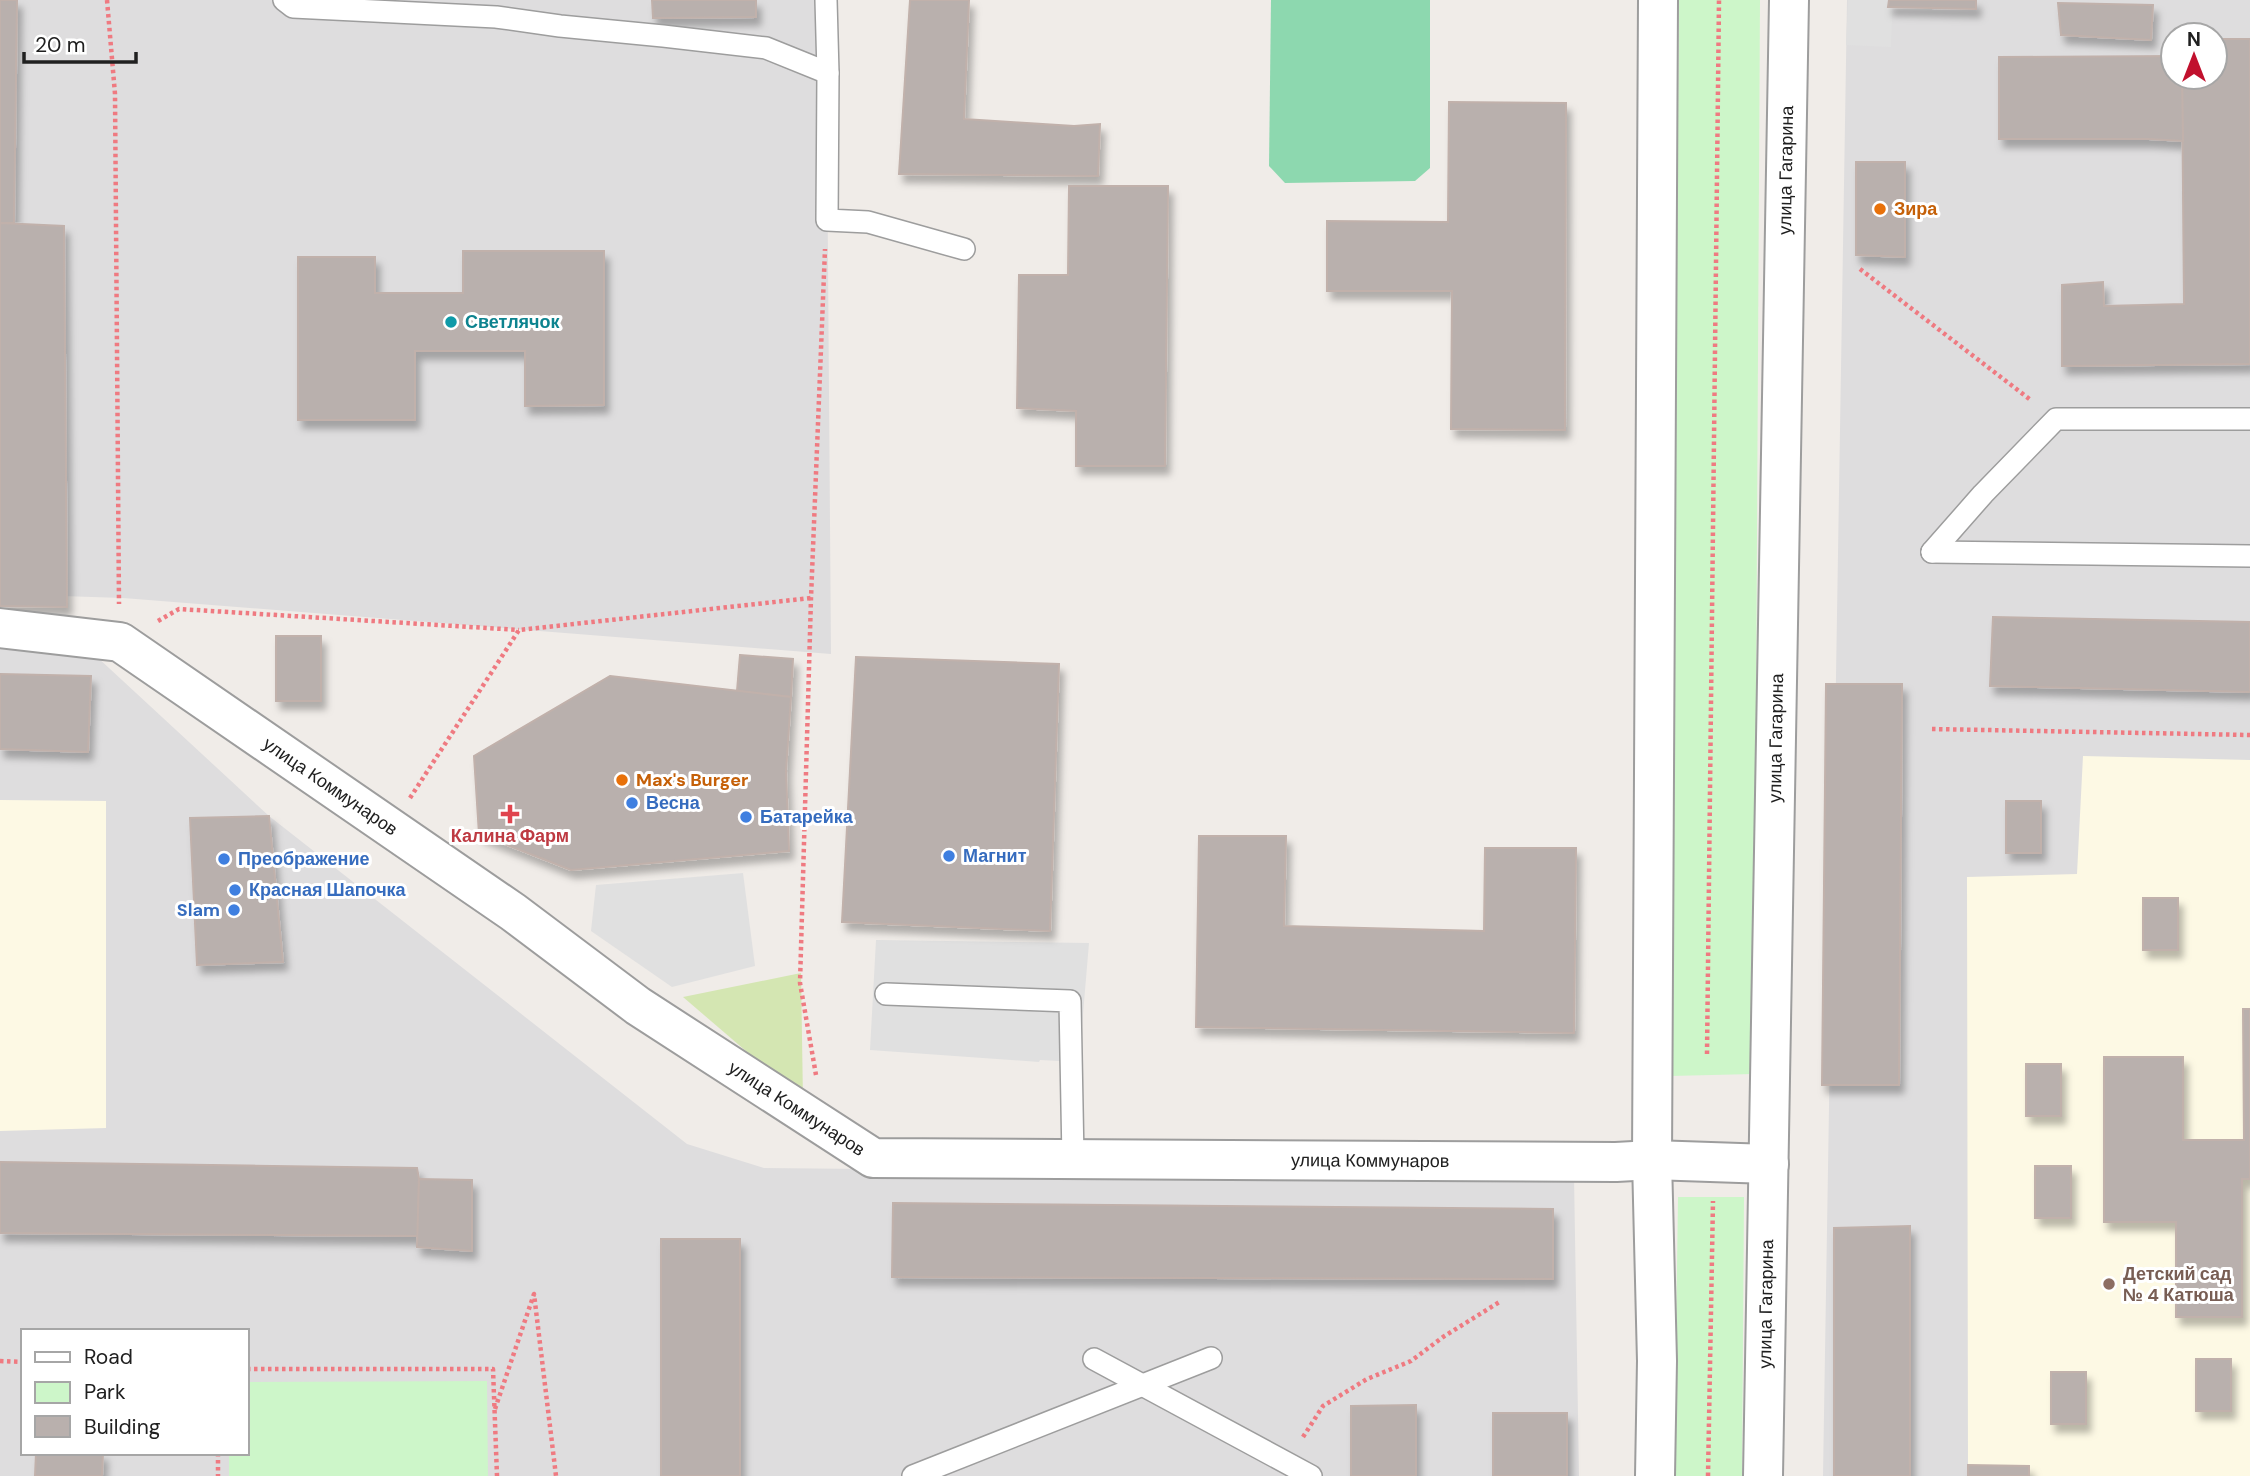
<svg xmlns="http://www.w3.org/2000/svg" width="2250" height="1476" viewBox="0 0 2250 1476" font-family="'DM Sans',sans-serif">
  <defs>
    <filter id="shadow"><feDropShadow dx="4.5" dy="8" stdDeviation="3.5" flood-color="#0004"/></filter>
  </defs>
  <rect width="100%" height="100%" fill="#f0ece8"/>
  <g fill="#deddde" fill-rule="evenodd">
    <path d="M0,0H826L831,654L123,598L0,594Z"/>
    <path d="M1847,0H2250V1476H1823ZM2173,35H2215V77H2173Z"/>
    <path d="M0,649L96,656L269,816L687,1144L764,1168L1574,1176L1579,1476H0ZM23,1331H247V1453H23Z"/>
  </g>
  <g fill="#fdf9e4">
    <path d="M2083,756L2250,760V1476H1968L1967,877L2077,874Z"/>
    <path d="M0,800L106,801V1128L0,1131Z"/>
  </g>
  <path fill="#d4e6b2" d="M801,973L803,1100L683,997Z"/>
  <g fill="#cdf6c9">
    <path d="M1679,0H1760L1754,1074L1670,1076Z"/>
    <path d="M1678,1197H1744L1742,1476H1674Z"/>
    <path d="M487,1381L488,1476H229V1453H247V1382Z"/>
  </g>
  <path fill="#8dd8af" d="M1271,0H1430V168L1415,181L1285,183L1269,166Z"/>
  <g fill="#e0e0e0">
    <path d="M1848,0H1893L1891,47L1846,45Z"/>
    <path d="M743,873L755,966L672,987L591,931L596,885Z"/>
    <path d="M876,940L1089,943L1079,1062L1040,1060L1039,1062L870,1050Z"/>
  </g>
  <g fill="#b9b0ad" stroke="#c1b1ab" stroke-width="2" filter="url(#shadow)">
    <path d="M0,0H17L14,223H0Z"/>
    <path d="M652,0H756V17L653,18Z"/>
    <path d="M910,0H969L964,119L1074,126L1100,124L1098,176L899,174Z"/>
    <path d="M1889,0H1976V9L1888,7Z"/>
    <path d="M2058,3L2153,5L2151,40L2061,35Z"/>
    <path d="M2215,39H2250V364L2062,366V285L2103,282L2104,306L2184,304L2182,77H2215Z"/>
    <path d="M2173,56V77H2182L2183,141L2149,139H1999V57Z"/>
    <path d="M1449,102L1566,103L1565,430L1451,429L1452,291H1327V221L1448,222Z"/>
    <path d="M1856,162H1905V257L1856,255Z"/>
    <path d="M1069,186H1168L1165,466H1076V411L1017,408L1019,275H1068Z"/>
    <path d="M0,223L64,226L67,607L0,606Z"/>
    <path d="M463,251H604V405L525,406V351H415V420H298V257H375V293H463Z"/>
    <path d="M1993,617L2250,622V692L1990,686Z"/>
    <rect x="276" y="636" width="45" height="65"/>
    <path d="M740,655L793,659L791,697L737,691Z"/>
    <path d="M856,657L1059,664L1050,931L842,922Z"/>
    <path d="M0,674L91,676L88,752L0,749Z"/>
    <path d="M610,676L791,697L786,771L789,851L571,870L479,834L474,756Z"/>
    <path d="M1826,684H1902L1899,1085H1822Z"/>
    <rect x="2006" y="801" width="35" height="52"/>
    <path d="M269,816L283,962L197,965L190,818Z"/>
    <path d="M1199,836H1286L1284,926L1484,931L1485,848H1576L1574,1033L1196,1027Z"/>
    <rect x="2143" y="898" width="35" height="52"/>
    <path d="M2243,1009H2250V1179H2242V1317H2176V1222H2104V1057H2183V1140H2244Z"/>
    <rect x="2026" y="1064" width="35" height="52"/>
    <path d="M0,1162L417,1168L419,1179L418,1236L0,1233Z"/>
    <rect x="2035" y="1166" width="36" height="52"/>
    <path d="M419,1179L472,1180V1251L417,1247Z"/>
    <path d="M893,1203L1553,1209V1279L892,1277Z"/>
    <path d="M1910,1226V1476H1834V1228Z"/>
    <rect x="661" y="1239" width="79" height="237"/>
    <rect x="2196" y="1359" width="35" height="52"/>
    <rect x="2051" y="1372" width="35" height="52"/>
    <path d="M1416,1405V1476H1351V1406Z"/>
    <rect x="1493" y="1413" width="74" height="63"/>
    <path d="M36,1453H103L102,1476H35Z"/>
    <path d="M1968,1465L2029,1466V1476H1968Z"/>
  </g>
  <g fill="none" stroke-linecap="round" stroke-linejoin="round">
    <defs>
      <g id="service">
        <path d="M284,0L293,7L496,17L560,26L663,36L766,48L828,73"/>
        <path d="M826,0L828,73L827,220L868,222L964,249"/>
        <path d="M1932,552L1983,494L2056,419H2250"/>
        <path d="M1932,552L2250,556"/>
        <path d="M886,994L1070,1001L1073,1159"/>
        <path d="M1094,1359L1311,1476"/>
        <path d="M913,1476L1211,1358"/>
      </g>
      <g id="minor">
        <path id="s1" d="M0,628L120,642L513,912L638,1006L873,1158L1616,1162L1652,1160L1769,1164"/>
      </g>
      <g id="tertiary">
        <path d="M1655,1476L1657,1361L1652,1160L1658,0"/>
        <path id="s2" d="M1763,1476L1789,0"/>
      </g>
    </defs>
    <use href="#service" stroke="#9d9d9d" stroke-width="24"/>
    <use href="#minor" stroke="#9d9d9d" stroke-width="42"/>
    <use href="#tertiary" stroke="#9d9d9d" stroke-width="42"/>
    <g stroke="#ef7a81" stroke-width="4.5" stroke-dasharray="3.5 3.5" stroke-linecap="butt">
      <path d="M107,0L115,94L119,604"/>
      <path d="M1860,269L2032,401"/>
      <path d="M158,621L179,609L519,630"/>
      <path d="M1932,729L2250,735"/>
      <path d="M410,798L519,630L811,598"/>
      <path d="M1707,1054L1719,0"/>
      <path d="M816,1075L800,983L811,598L825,249"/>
      <path d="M0,1361L23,1362"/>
      <path d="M247,1369H493L497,1476"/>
      <path d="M495,1409L534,1294L556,1476"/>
      <path d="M1303,1437L1323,1406L1367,1379L1411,1361L1443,1337L1501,1301"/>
      <path d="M218,1453V1476"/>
      <path d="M1708,1476L1713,1201"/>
    </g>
    <use href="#service" stroke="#fff" stroke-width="21"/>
    <use href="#minor" stroke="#fff" stroke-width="38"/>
    <use href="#tertiary" stroke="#fff" stroke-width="38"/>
  </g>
  <g fill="#e8710a" stroke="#fff" stroke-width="2.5">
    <circle cx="1880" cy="209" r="7"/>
    <circle cx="622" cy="780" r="7"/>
  </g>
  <circle fill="#0f9aa8" stroke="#fff" stroke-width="2.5" cx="451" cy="322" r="7"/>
  <g fill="#3f7fe0" stroke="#fff" stroke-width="2.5">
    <circle cx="632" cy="803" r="7"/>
    <circle cx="746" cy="817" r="7"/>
    <circle cx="949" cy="856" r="7"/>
    <circle cx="224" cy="859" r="7"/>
    <circle cx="235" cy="890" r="7"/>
    <circle cx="234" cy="910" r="7"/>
  </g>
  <path fill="#e0444e" stroke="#fff" stroke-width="2.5" d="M506.5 803.5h7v7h7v7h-7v7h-7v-7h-7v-7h7z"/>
  <circle fill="#8d6e63" stroke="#fff" stroke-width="2.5" cx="2109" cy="1284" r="7"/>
  <g text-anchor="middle" stroke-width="6" stroke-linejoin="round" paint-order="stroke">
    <g font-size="18" fill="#202020" stroke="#fff">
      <text dy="6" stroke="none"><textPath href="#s2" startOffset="1306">улица Гагарина</textPath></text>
      <text dy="6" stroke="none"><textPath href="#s2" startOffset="738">улица Гагарина</textPath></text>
      <text dy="6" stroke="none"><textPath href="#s1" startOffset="376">улица Коммунаров</textPath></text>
      <text dy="6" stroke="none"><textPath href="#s1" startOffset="943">улица Коммунаров</textPath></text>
      <text dy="6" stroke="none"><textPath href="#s1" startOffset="1531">улица Коммунаров</textPath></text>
      <text dy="6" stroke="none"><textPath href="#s2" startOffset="172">улица Гагарина</textPath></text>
    </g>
    <g font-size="18" font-weight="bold" fill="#c56008" stroke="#fff" text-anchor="start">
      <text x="1894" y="215">Зира</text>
      <text x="636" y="786">Max's Burger</text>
    </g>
    <g font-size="18" font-weight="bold" fill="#0d838f" stroke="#fff" text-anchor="start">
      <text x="465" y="328">Светлячок</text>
    </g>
    <g font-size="18" font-weight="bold" fill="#366cbe" stroke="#fff" text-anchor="start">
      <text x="646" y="809">Весна</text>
      <text x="760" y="823">Батарейка</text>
      <text x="963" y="862">Магнит</text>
      <text x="238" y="865">Преображение</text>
      <text x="249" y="896">Красная Шапочка</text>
      <text x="220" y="916" text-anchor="end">Slam</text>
    </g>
    <g font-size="18" font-weight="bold" fill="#be3a42" stroke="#fff">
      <text x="510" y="842">Калина Фарм</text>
    </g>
    <g font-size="18" font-weight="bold" fill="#785e54" stroke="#fff" text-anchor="start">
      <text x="2123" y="1280">Детский сад<tspan x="2123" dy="21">№ 4 Катюша</tspan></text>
    </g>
  </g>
  <rect x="21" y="1329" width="228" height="126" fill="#ffffff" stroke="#a6a6a6" stroke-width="2"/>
  <rect x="35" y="1352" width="35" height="10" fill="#ffffff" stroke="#a6a6a6" stroke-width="2"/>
  <text x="84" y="1364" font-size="21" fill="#202020">Road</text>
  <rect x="35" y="1382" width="35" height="21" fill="#cdf6c9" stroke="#a6a6a6" stroke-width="2"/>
  <text x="84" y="1399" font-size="21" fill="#202020">Park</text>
  <rect x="35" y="1416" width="35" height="21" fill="#b9b0ad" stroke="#a6a6a6" stroke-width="2"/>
  <text x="84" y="1434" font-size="21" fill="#202020">Building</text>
  <g transform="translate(2194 56)"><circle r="33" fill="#ffffff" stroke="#a6a6a6" stroke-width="2"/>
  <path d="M0-5L12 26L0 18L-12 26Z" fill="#c1102d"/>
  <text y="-10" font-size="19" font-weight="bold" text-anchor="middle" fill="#202020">N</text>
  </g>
  <path d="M24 52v10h112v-10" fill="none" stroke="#202020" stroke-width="3.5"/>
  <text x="35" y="52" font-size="21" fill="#202020" stroke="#ffffff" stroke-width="5" paint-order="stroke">20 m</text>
</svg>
